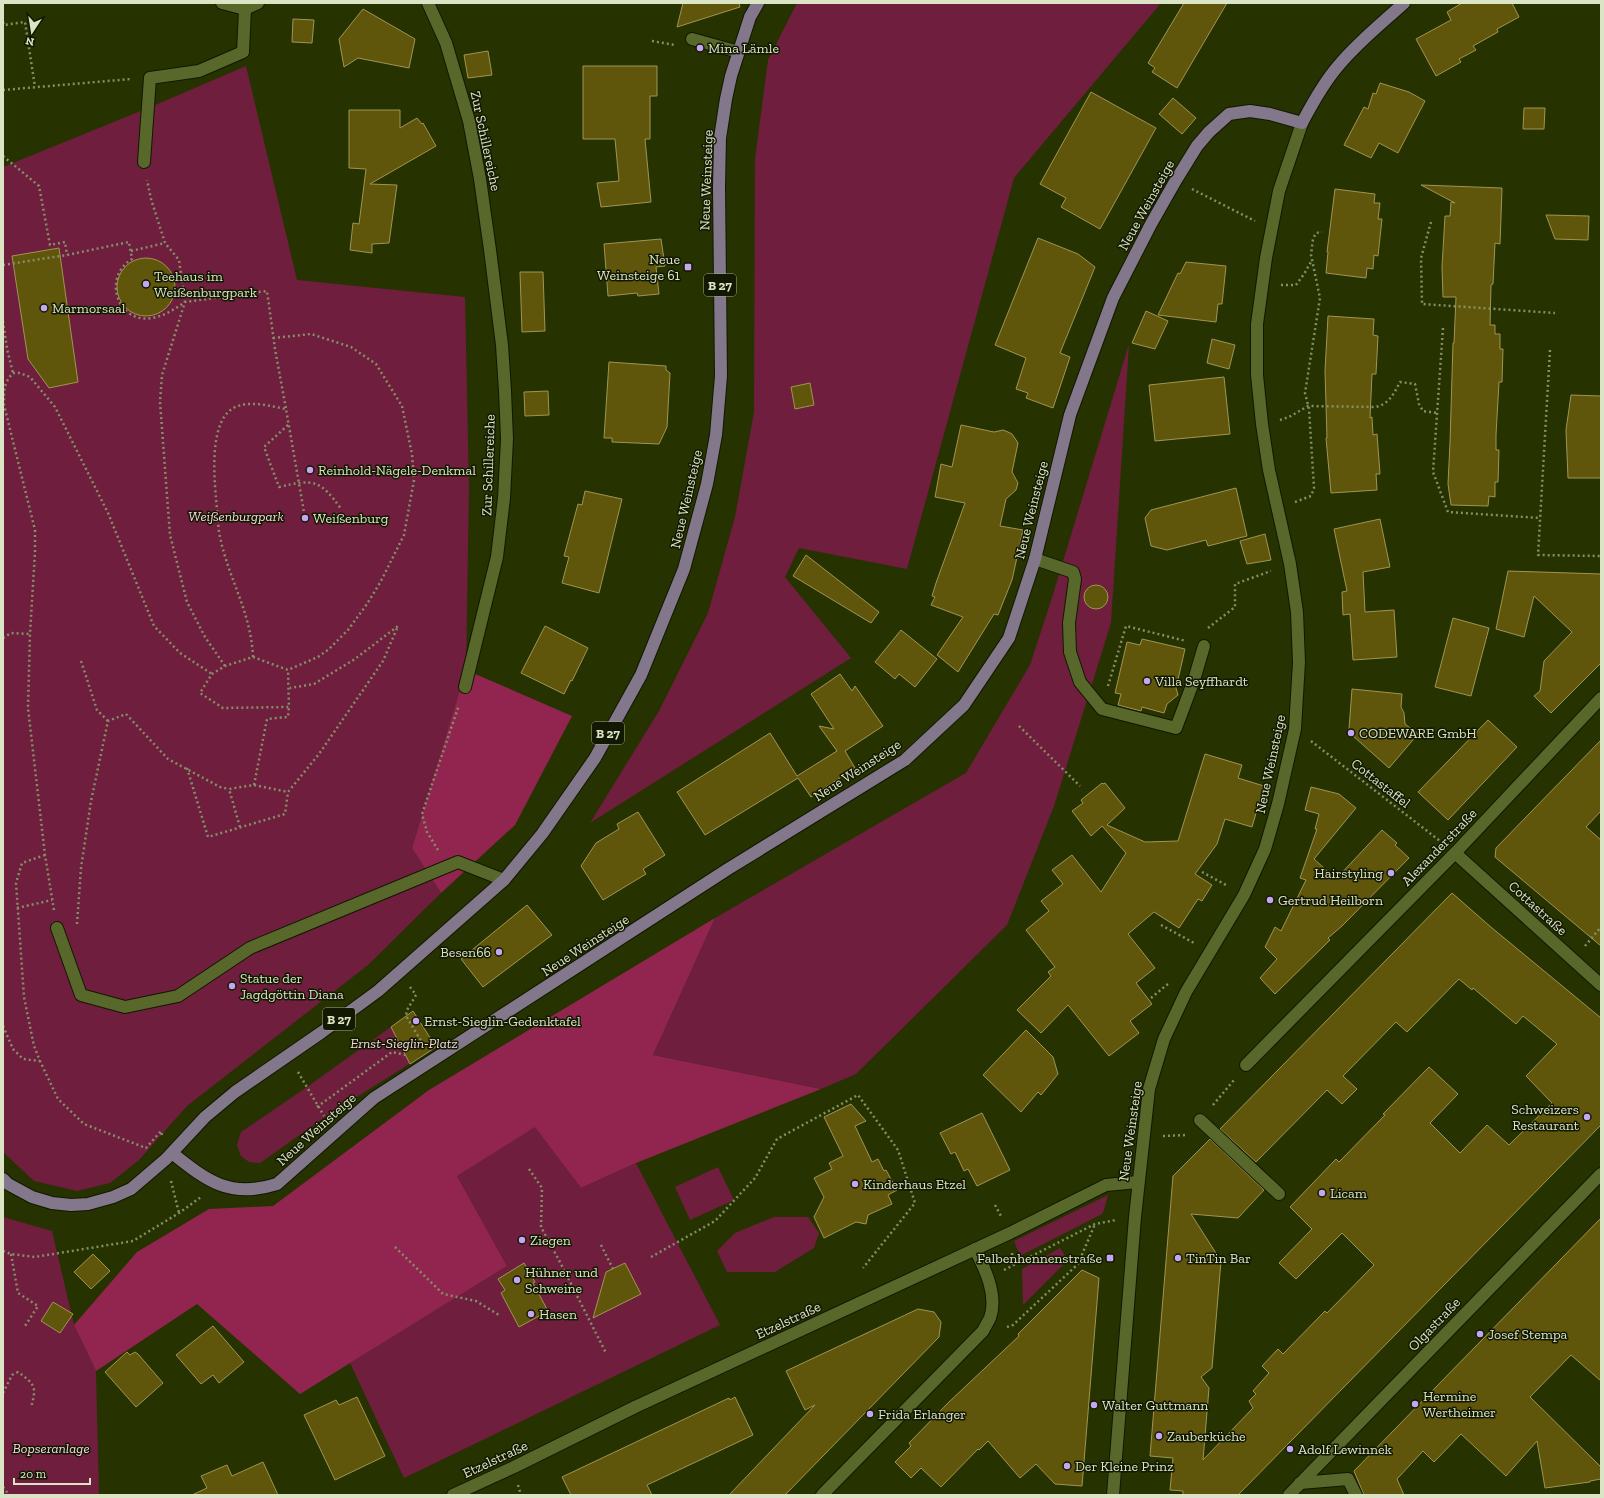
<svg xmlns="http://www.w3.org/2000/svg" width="1604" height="1498" viewBox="0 0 1604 1498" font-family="'Zilla Slab',serif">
  <rect width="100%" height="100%" fill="#273201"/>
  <g fill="#6f1e3d">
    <path d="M797,3H1161L1014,178L907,569L799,548L785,577L851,658L590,823L659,711L708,613L735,517L754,412L755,159L768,60Z"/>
    <path d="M246,66L297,280L465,297L469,489L466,670L412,848L441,893L368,965L187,1106L139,1160L110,1183L77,1191L34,1181L3,1152V167L153,106Z"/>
    <path d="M1129,344L1111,623L1054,806L1007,925L856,1074L821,1089L653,1055L715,918L966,773L1030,665L1051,601Z"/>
    <path d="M413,1011L436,1047L325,1117L260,1163L249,1162L241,1156L237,1145L241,1132L307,1087Z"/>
    <path d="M535,1126L581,1188L636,1163L720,1325L404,1478L350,1363L507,1266L457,1176Z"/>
    <path d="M718,1167L734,1200L690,1220L675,1187Z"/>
    <path d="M1108,1195L1104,1210L1102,1214L1020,1256L1014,1241Z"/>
    <path d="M3,1217L52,1231L74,1325L96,1371L99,1495H3Z"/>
    <path d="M774,1217H808L819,1233L814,1248L775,1272H727L717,1251L735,1233Z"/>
    <path d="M1060,1248L1068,1260L1023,1305L1022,1269Z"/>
  </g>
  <g fill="#922450">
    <path d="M466,670L572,716L515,825L441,893L412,848Z"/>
    <path d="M715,918L653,1055L821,1089L636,1163L581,1188L535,1127L457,1176L507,1266L300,1394L197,1304L96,1371L74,1325L137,1252L209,1209L273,1206L429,1090Z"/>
  </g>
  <g fill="#60560b" stroke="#9f9553">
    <path d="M683,3H739L740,7L677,27Z"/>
    <path d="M1184,3H1227L1177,88L1152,72L1155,68L1148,63Z"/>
    <path d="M1462,3H1512L1519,17L1497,29L1498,32L1473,46L1476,50L1459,59L1461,62L1436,76L1416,39L1451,20L1447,12Z"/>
    <path d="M363,9L415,39L409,68L358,58L344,67L339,39Z"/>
    <path d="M293,19L314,20L312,43L292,42Z"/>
    <path d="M488,51L492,75L468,78L464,55Z"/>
    <path d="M583,66H657V96H650V139H645L651,202L601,207L597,183L619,181L615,139H583Z"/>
    <path d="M1380,83L1409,92L1425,101L1398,153L1379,143L1371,158L1344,145L1364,107L1368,109L1373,93L1376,94Z"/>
    <path d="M1091,92L1156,128L1100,229L1061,207L1066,198L1040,184Z"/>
    <path d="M1173,98L1196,118L1182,134L1159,114Z"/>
    <path d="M1524,108H1545L1544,129H1523Z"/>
    <path d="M349,110H400V128L417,118L422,124L423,123L436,146L370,184L397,185L389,243L372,244V253L350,250L353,223L359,224L366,169L349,168Z"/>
    <path d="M1421,185L1502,188L1500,244L1495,243L1493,284L1491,285L1490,325H1495V334H1500V349H1503L1502,382H1499L1496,435V450H1499L1498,482H1495V497L1489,496L1488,506L1451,505L1448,484L1450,443L1453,343H1454L1456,297H1443L1442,267L1445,216H1450L1451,202L1455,203Z"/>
    <path d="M1335,189L1375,194L1374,203H1380L1378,219H1382L1378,256L1374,255L1373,269L1367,268L1366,278L1326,273L1328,252H1327Z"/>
    <path d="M1546,215L1589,216L1588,240L1555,239Z"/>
    <path d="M1038,238L1078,254L1095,267L1060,353L1070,357L1053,408L1026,398L1028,393L1016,389L1026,358L995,345Z"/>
    <path d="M661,239L665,266L656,267L659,294L638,296L637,293L608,296L604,244Z"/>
    <path d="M59,248L78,382L49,388L28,359L12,256Z"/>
    <circle cx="146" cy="287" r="29"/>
    <path d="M1186,262L1226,266L1222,304H1218L1216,322L1158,315L1178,273L1180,274Z"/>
    <path d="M520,272H543L545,331L522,332Z"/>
    <path d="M1146,311L1168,321L1155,349L1132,343Z"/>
    <path d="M1328,316L1374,319L1373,335L1378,336L1376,374H1372L1370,418L1372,417L1373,435L1377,434L1380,474H1376L1377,490L1331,493L1326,438H1327L1325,371Z"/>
    <path d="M1212,339L1235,345L1229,369L1207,363Z"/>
    <path d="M609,362L666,366V370L670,373L667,427L659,444L612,442V438H604Z"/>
    <path d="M1224,377L1230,434L1155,441L1149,385Z"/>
    <path d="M810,383L814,405L795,409L791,387Z"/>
    <path d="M548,391L549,415L525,416L524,392Z"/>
    <path d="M1571,395L1601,396V478H1568L1566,430Z"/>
    <path d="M961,425L994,432L1003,430L1008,432L1012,434L1018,443L1012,472L1018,483L1016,490L1006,499L1000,526L1023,530L1012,580L998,615L994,614L958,672L937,655L963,617L931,605L935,597L932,596L936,583L965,503L935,497L941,464L952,467Z"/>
    <path d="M1236,488L1247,536L1208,546L1206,540L1167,550L1151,546L1145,518L1151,510Z"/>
    <path d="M585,491L622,499L599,593L562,583L569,557L564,556L578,504L582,505Z"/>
    <path d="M1380,519L1390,567L1363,572L1365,612L1394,610L1397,657L1353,660L1350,614L1343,615L1342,592L1347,591L1334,529Z"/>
    <path d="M1265,534L1271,560L1247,564L1240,541Z"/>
    <path d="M806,555L879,612L871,623L793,576Z"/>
    <path d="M1508,571L1601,574V663L1551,713L1534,696L1540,691L1544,661L1572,632L1534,596L1524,637L1496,629Z"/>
    <circle cx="1096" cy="597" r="12"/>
    <path d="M1453,618L1489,628L1471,696L1435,687Z"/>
    <path d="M545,626L588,648L572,681L571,680L564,694L521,673Z"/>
    <path d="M901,630L937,659L915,687L899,674L895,679L875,662Z"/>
    <path d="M1142,639L1185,649L1176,688L1178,695L1167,704L1164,713L1142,707L1141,711L1118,705L1121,694L1115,693L1127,642L1140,645Z"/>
    <path d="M840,674L852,691L855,686L883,726L845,751L855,768L811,797L798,778L705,835L677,792L770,733L797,776L837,751L819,726L834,729L811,694Z"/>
    <path d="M1352,689L1402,694L1401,707L1404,713L1405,724L1418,734L1389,768L1353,736L1349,729Z"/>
    <path d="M1488,720L1517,747L1448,820L1418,792Z"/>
    <path d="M1601,740V811L1586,827L1601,840V946L1495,857L1496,848Z"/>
    <path d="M1205,754L1242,765L1238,778L1264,786L1252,827L1225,819L1217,844L1195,874L1212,885L1202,901L1198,899L1179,928L1154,912L1128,934L1155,968L1136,983L1152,1004L1130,1021L1139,1033L1109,1056L1068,1005L1041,1033L1017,1010L1051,976L1048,972L1055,967L1026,930L1049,911L1041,901L1063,884L1052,870L1072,855L1101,892L1126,853L1102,826L1091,836L1072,811L1083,803L1081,800L1102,783L1103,784L1105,783L1125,808L1107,825L1145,842L1178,841Z"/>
    <path d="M1311,787L1339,794L1356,808L1314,859L1336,879L1382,830L1397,843L1395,845L1409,858L1342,926L1328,938L1330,940L1275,994L1260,978L1277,959L1265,947L1275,927L1281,931L1306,880L1300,878L1317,829H1315L1319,814L1305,810Z"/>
    <path d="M638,812L665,855L643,869L646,874L603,900L581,866L596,843L619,829L617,824Z"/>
    <path d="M1452,893L1492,928L1601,1018V1125L1238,1495H1183V1491L1170,1490L1173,1458L1150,1456L1173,1176L1210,1139L1264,1190L1238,1218L1191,1214L1221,1261L1212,1368L1201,1377L1209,1388L1203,1460L1253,1408L1249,1401L1256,1394L1253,1391L1269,1373L1262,1366L1278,1349L1283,1354L1325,1311L1327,1313L1374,1265L1342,1233L1296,1279L1279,1263L1312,1229L1290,1207L1336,1159L1339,1162L1385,1115L1383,1114L1429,1067L1458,1094L1430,1123L1460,1153L1487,1125L1509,1145L1552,1103L1526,1076L1557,1044L1523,1016L1516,1024L1473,988L1472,990L1459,979L1407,1032L1396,1022L1343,1076L1357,1089L1342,1104L1327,1090L1256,1162L1220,1129Z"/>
    <path d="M527,905L552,935L483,987L461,959Z"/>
    <path d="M413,1011L436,1047L410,1064L391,1027Z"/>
    <path d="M1026,1030L1053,1057L1058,1074L1041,1095L1038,1092L1021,1112L983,1075Z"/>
    <path d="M851,1104L866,1121L855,1126L872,1162L878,1159L884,1171L886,1170L897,1190L888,1195L892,1204L868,1215L866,1224L856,1222L824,1238L814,1217L824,1197L814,1178L832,1169L829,1163L843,1156L824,1117Z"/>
    <path d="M982,1113L1010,1170L977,1186L968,1169L964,1171L955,1152L951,1154L940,1133Z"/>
    <path d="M1601,1218V1381L1571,1355L1530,1397L1601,1467V1479L1590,1481V1482L1545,1488L1537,1441L1506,1476L1461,1434L1434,1462L1423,1451L1397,1479L1404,1495H1364L1354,1471Z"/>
    <path d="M93,1254L110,1271L91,1289L74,1272Z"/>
    <path d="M524,1263L535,1282L533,1283L548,1311L519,1327L501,1293L505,1290L498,1279Z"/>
    <path d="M625,1263L641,1294L593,1318L606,1272Z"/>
    <path d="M1082,1270L1099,1278L1082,1486L1055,1484L1036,1464L1020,1478L988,1441L979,1450L978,1449L941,1487L921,1468L911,1478L895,1462L911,1446L909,1443L949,1402L1019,1336L1018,1334Z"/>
    <path d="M53,1302L73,1314L60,1333L41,1321Z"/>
    <path d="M918,1309L934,1312L941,1322L939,1337L785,1495H729L815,1405L805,1410L786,1371Z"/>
    <path d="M213,1326L244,1362L219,1383L213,1375L201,1384L176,1355Z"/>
    <path d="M127,1352L130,1355L135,1352L138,1354L163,1383L136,1407L105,1372Z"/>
    <path d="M357,1397L385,1456L335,1480L304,1415L336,1400L339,1405Z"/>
    <path d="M735,1397L753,1435L647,1485L652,1495H571L562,1477L729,1398L730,1400Z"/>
    <path d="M263,1462L278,1495H192L207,1488L201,1476L227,1465L232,1476Z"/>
  </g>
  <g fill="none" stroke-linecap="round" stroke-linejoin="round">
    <defs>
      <g id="minor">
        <path d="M222,3L245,9L258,3"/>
        <path d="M428,3L446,43L469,121L480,179L490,250L502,345L505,391L507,439L504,498L497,557L465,687"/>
        <path d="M692,39L739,52"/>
        <path d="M144,162L150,78L199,71L243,52L245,9"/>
        <path d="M1035,559L1073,572L1075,579L1069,623L1070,652L1080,682L1102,709L1176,728L1194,680L1204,646"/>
        <path d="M1455,853L1601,985"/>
        <path d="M57,928L81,995L125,1007L178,996L250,948L458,862L504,880"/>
        <path d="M1246,1065L1455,853L1601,698"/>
        <path d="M1200,1120L1279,1194"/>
        <path d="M1300,1483L1348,1479L1356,1495"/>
        <path d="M453,1495L514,1467L635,1407L1010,1233L1106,1185L1138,1182"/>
        <path d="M822,1495L983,1331C985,1327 988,1322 990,1318C998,1295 985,1269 975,1249"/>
        <path d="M1113,1495L1135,1217L1149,1089L1164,1039L1186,992L1244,895L1265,849L1278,804L1295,729L1299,662L1297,612L1290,564L1269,470L1262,424L1257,375V324L1266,258L1279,191L1302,123"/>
        <path d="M1289,1495L1601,1174"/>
      </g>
      <g id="major">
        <path d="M172,1153C207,1181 230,1199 277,1184L374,1098L728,869L905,760L964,705L1009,638L1035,559L1070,415L1113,298L1151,224L1176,180L1197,146L1209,132L1229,114L1250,111L1270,114L1302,123C1313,102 1324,82 1339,65C1358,42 1382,23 1404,3"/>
        <path d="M3,1179L8,1184L32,1197L52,1203L71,1205L88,1204L113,1197L131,1189L166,1159L205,1117L235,1092L322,1032L378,991L504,880L542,834L595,758L641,675L684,569L707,484L716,435L721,376L719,187L720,138L726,99L731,76L750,17L758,3"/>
      </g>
    </defs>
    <use href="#minor" stroke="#111800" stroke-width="14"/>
    <use href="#major" stroke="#111800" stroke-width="14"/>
    <g stroke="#858f67" stroke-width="2.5" stroke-dasharray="2 3" stroke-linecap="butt">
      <path d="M3,22L4,25L25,22L35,87"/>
      <path d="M652,41L675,45"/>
      <path d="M3,90L131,79"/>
      <path d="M3,156L39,186L50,245L65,242L67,255"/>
      <path d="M1192,189L1255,221"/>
      <path d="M1431,222L1421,258L1422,304L1555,313"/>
      <path d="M131,251L165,243"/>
      <path d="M3,265L67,255L129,242L132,259C102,277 117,324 152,318C164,316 175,309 185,302L179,260L165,243L151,199L147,180"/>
      <path d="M1281,285H1296L1304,274L1312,260"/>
      <path d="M3,321L7,349L13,373"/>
      <path d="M1443,328L1433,472L1448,512L1540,518"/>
      <path d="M273,338L311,334L351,347L376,364L402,406L412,454L414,480L404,535L381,581L367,604L348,630L329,649L318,657L288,670"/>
      <path d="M1550,350L1538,555L1601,556"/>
      <path d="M1280,420L1289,417L1308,406L1375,407C1388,405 1394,394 1400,382L1415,384L1419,404L1423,411L1437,413"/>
      <path d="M288,425L264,447L279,487C313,479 320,479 341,509"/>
      <path d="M1295,502L1311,496L1314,488L1309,409L1305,393L1320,298L1311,255L1313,239L1316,233L1322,232"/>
      <path d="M1208,628L1235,607V584L1271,571"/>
      <path d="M3,638L11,633L30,634"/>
      <path d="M253,657C251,612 229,580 220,537C218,528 218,519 217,510C215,485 206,416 238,406C253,401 270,406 286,409L305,518"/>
      <path d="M253,657L288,670L289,707L223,708L200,693L212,674L225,666Z"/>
      <path d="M81,661L97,710L108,721"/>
      <path d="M225,666L205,637L187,602L170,535L160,402L162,375L185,302L267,291L275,349L286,409"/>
      <path d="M1108,686L1126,626L1186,641"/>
      <path d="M1019,726L1080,786"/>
      <path d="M1311,741L1440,841"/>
      <path d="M187,768L208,837L285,814L288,792L319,754L383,661L398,626L355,659L314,684L290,688"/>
      <path d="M254,785L267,719L288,717L289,707"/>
      <path d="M240,827L229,789L254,785L288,792"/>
      <path d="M438,850L427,832L422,814L459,705"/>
      <path d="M45,855L22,863L16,883L24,997L34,1046L40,1061L58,1099L84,1124L146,1148L161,1131L162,1135"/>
      <path d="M1202,872L1228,886"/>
      <path d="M17,908L52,900"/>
      <path d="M54,910L45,855L28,708L30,634L35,552V530L4,405C4,390 3,384 13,373H20L30,377L55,407L108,513L154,626L180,653L212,674"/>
      <path d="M77,924L81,868L91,801L108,721L126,714L168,759L220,787L229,789"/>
      <path d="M1161,925L1194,943"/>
      <path d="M1585,946L1601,927"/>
      <path d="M410,987L416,995L407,1010L406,1016L423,1044"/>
      <path d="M1151,998L1169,983"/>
      <path d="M3,1026L13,1049L23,1059L40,1061"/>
      <path d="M298,1072L324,1116"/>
      <path d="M1213,1105L1234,1080"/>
      <path d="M317,1107L392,1052L405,1055"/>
      <path d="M1163,1136L1188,1135"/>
      <path d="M529,1169L542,1188L541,1227L561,1264L606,1353"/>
      <path d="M171,1181L179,1213"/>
      <path d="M995,1205L1001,1216"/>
      <path d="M601,1245L613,1269"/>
      <path d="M395,1247L443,1294L476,1301L499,1315"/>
      <path d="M3,1251L11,1254L35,1257L133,1241L179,1213L201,1197"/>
      <path d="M1012,1253L1013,1266"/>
      <path d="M11,1254L18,1293L38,1306L25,1326"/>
      <path d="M651,1257L715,1221L755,1178L777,1139L858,1095L898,1150L915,1203L863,1268"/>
      <path d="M1004,1270L1095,1224L1116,1220"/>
      <path d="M1007,1327L1013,1325L1078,1264L1095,1224"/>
      <path d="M3,1393L12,1375L18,1372C35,1384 37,1387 31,1407"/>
      <path d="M518,1485L520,1492"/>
      <path d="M3,1487L9,1495"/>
    </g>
    <use href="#minor" stroke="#58672a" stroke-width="12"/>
    <use href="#major" stroke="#82778b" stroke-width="12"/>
  </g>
  <g fill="#c3a7f2" stroke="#121801" stroke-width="1.5">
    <circle cx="700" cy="48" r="4"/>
    <rect x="684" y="263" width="8" height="8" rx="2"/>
    <circle cx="146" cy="284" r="4"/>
    <circle cx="44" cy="308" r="4"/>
    <circle cx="310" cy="470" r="4"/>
    <circle cx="305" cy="518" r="4"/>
    <circle cx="1147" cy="681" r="4"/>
    <circle cx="1351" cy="733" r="4"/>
    <circle cx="1391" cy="873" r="4"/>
    <circle cx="1270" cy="900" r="4"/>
    <circle cx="499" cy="952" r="4"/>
    <circle cx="232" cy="986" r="4"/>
    <circle cx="416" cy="1021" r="4"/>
    <circle cx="1587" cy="1117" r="4"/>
    <circle cx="855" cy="1184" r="4"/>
    <circle cx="1322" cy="1193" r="4"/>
    <circle cx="522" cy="1240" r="4"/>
    <rect x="1106" y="1254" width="8" height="8" rx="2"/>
    <circle cx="1178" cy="1258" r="4"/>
    <circle cx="517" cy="1280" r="4"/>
    <circle cx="531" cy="1314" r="4"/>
    <circle cx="1480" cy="1334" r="4"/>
    <circle cx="1415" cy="1404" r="4"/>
    <circle cx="1094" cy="1405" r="4"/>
    <circle cx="870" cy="1414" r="4"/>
    <circle cx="1159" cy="1436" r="4"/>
    <circle cx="1290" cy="1449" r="4"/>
    <circle cx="1067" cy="1466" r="4"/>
  </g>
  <g text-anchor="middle" stroke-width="3" stroke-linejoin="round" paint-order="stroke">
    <g fill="#121801" stroke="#9fa88a" stroke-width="1">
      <rect x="704" y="274" width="32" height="22" rx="3"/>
      <rect x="592" y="722" width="32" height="22" rx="3"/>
      <rect x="323" y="1008" width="32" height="22" rx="3"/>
    </g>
    <g font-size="13" font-weight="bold" fill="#dbe5c5">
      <text x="720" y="290">B 27</text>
      <text x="608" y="738">B 27</text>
      <text x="339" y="1024">B 27</text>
    </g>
    <g font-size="14" fill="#dbe5c5" stroke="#121801" text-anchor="start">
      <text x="708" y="53">Mina Lämle</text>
      <text x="680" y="264" text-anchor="end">Neue<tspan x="680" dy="16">Weinsteige 61</tspan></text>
      <text x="154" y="281">Teehaus im<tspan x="154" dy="16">Weißenburgpark</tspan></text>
      <text x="52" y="313">Marmorsaal</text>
      <text x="318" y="475">Reinhold-Nägele-Denkmal</text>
      <text x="313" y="523">Weißenburg</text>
      <text x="1155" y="686">Villa Seyffhardt</text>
      <text x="1359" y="738">CODEWARE GmbH</text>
      <text x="1383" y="878" text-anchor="end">Hairstyling</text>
      <text x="1278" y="905">Gertrud Heilborn</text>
      <text x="491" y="957" text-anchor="end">Besen66</text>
      <text x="240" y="983">Statue der<tspan x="240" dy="16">Jagdgöttin Diana</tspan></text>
      <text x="424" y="1026">Ernst-Sieglin-Gedenktafel</text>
      <text x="1579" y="1114" text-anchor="end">Schweizers<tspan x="1579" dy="16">Restaurant</tspan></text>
      <text x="863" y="1189">Kinderhaus Etzel</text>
      <text x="1330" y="1198">Licam</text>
      <text x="530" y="1245">Ziegen</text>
      <text x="1102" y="1263" text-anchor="end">Falbenhennenstraße</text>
      <text x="1186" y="1263">TinTin Bar</text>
      <text x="525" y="1277">Hühner und<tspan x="525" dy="16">Schweine</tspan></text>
      <text x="539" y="1319">Hasen</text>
      <text x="1488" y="1339">Josef Stempa</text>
      <text x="1423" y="1401">Hermine<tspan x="1423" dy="16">Wertheimer</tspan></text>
      <text x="1102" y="1410">Walter Guttmann</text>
      <text x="878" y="1419">Frida Erlanger</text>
      <text x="1167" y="1441">Zauberküche</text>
      <text x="1298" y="1454">Adolf Lewinnek</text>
      <text x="1075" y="1471">Der Kleine Prinz</text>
    </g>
    <g font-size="14" fill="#dbe5c5" stroke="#121801">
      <text transform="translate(486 141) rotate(78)" y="5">Zur Schillereiche</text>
      <text transform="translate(706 180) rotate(-88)" y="5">Neue Weinsteige</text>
      <text transform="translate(1146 205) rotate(-61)" y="5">Neue Weinsteige</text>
      <text transform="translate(488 465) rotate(-88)" y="5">Zur Schillereiche</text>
      <text transform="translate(686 499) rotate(-77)" y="5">Neue Weinsteige</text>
      <text transform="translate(1031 510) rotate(-76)" y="5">Neue Weinsteige</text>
      <text transform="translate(1270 764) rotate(-78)" y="5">Neue Weinsteige</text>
      <text transform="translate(857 770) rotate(-33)" y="5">Neue Weinsteige</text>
      <text transform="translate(1381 783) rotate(38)" y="5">Cottastaffel</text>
      <text transform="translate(1439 847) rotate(-46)" y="5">Alexanderstraße</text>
      <text transform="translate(1538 908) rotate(42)" y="5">Cottastraße</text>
      <text transform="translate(585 945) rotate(-33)" y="5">Neue Weinsteige</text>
      <text transform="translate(316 1129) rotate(-42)" y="5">Neue Weinsteige</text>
      <text transform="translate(1130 1131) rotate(-82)" y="5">Neue Weinsteige</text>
      <text transform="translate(788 1320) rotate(-25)" y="5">Etzelstraße</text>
      <text transform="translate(1434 1324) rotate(-46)" y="5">Olgastraße</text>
      <text transform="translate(495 1459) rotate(-25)" y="5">Etzelstraße</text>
    </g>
    <g font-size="14" font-style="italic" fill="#f5d6dd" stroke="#121801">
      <text x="236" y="521">Weißenburgpark</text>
      <text x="404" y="1048">Ernst-Sieglin-Platz</text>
      <text x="51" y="1453">Bopseranlage</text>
    </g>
  </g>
  <rect width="1604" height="1498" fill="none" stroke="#dbe5c5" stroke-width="8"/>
  <g transform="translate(32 32) rotate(192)" stroke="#121801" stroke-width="3" paint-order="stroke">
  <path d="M0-3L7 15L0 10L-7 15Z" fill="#dbe5c5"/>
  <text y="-6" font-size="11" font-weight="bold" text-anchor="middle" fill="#dbe5c5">N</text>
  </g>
  <path d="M14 1478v6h76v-6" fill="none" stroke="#dbe5c5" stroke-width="2"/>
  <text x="20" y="1478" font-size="12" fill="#dbe5c5" stroke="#121801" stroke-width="3" paint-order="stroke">20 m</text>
</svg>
